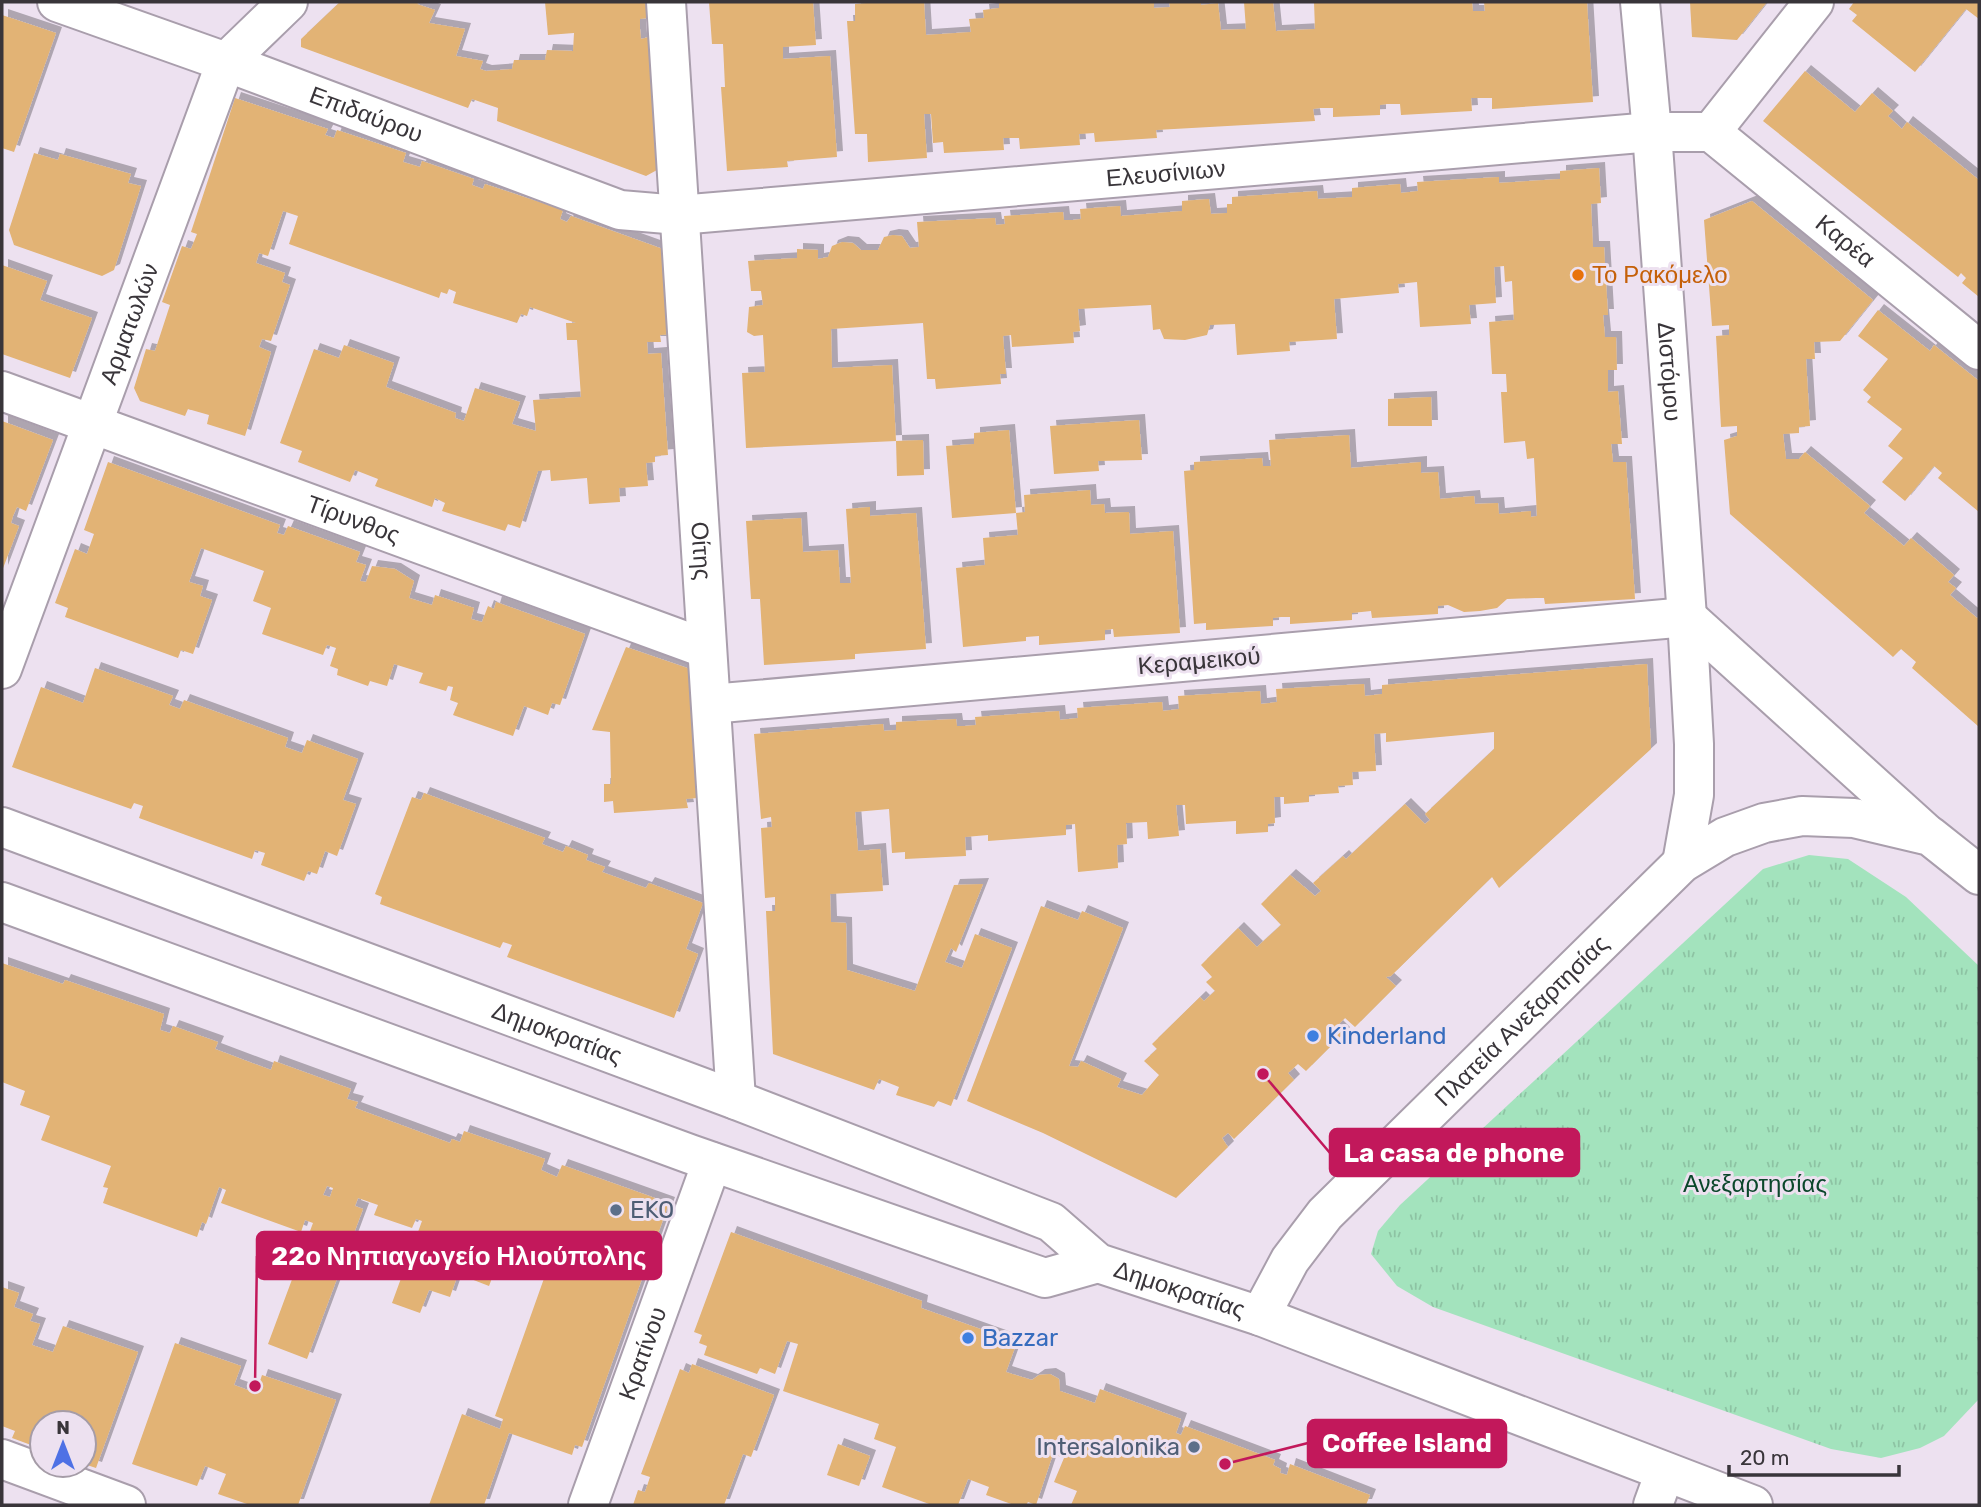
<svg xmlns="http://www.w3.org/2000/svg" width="1981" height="1507" viewBox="0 0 1981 1507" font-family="Rubik,sans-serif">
  <defs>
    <pattern id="park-tufts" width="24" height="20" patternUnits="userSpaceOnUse" patternTransform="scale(1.75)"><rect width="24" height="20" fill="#a3e3bd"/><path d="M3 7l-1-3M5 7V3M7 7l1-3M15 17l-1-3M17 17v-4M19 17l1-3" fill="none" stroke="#8dc3a3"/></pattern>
    <filter id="shadow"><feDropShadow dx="6" dy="-6" stdDeviation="0" flood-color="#0004"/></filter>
  </defs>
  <rect width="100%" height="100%" fill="#ede1f0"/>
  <path fill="url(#park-tufts)" d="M1809,855L1848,859L1906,897L1979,966V1399L1944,1436L1920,1448L1881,1458L1831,1449L1433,1307L1397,1286L1371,1254L1378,1231L1400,1205L1763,869Z"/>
  <g fill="#e2b374" fill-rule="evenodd" filter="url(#shadow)">
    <path d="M340,2H420L417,4L435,10L429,23L465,29L456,56L483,61L480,69L486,71L512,69L514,60H545L547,50L573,51L574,33L548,35L545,2H646L647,18L640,19V29L641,39L649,37L657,170L646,176L497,121L498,108L472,99L468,108L301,47V39Z"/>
    <path d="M709,2H813L816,45L783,47V59L830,56L837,157L787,161L788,167L727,171L721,87H725L723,44H712Z"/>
    <path d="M878,2H924L926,35L971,32L969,19L984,18L983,10L999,8V2H1154V8L1170,7L1169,2H1201V5L1218,3L1221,30L1246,29L1244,2H1273L1276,31L1315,29L1314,2H1472L1473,11H1485L1484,2H1587L1593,102L1492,109V98H1471L1472,111L1401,115L1400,104H1387L1380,105V115L1333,117V108H1320L1313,109L1315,121L1156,130L1157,138L1095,142L1094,133L1079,134L1080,145L1020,149L1019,138H1003L1004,150L944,153L943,142L933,143L931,114H924L927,158L868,162L867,134H855L847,21H855V4Z"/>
    <path d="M1690,2H1767L1737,40L1692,37Z"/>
    <path d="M1854,2H1979V19L1966,9L1915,72L1852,21L1857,15L1849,9Z"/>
    <path d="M2,15L56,33L14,152L2,148Z"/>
    <path d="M1805,71L1855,112L1872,93L1893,111L1888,116L1902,129L1907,122L1979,180V297L1962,283L1966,278L1961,273L1958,277L1763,121Z"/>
    <path d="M235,98L328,129L325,135L334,138L337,130L406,153L403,162L420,167L422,161L474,179L472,185L483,189L485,184L563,210L560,219L567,222L571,216L671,252L676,334L660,335L661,342H647L648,354L661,353L668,455L655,456V462L646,463L648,486L619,488L620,502L589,504L587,478L551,481L550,470L538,471L520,528L508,524L505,531L442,511L445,503L435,498L432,507L375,486L378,479L355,470L350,482L298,462L302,451L280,443L314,349L339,358L344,345L394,363L386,387L456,413L455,418L464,421L475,388L520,402L512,424L536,431L533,400L581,397L577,340H567L566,323H576L530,307L527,316L521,314L517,323L453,303L456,292L449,289L447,294L441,292L439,298L289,244L298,216L283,211L268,256L259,253L256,263L285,273L282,282L290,285L271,341L262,339L259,347L271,352L245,436L207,424L209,415L188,409L185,416L140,401L134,388L146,349L155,351L170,305L162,302L182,246L191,249L197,234L191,232Z"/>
    <path d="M34,153L58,160L60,154L131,174L128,183L141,186L114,270L102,276L14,245L9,230Z"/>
    <path d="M1599,168L1601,203L1591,204L1593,247H1604L1608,315H1603L1605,337H1616L1617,370H1608V392L1618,391L1622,444H1611L1613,462H1626L1635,599L1545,604L1544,598H1536L1507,599L1497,608L1480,611L1464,612L1448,605L1438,606V614L1372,618L1371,611L1352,613V620L1290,624V617H1281L1273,618V626L1206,630V623L1194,624L1184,471L1194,470V462L1262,458L1263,466H1271L1269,440L1349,435L1351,468L1421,462V473L1438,472L1440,499L1474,496L1475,504L1498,503L1499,514L1531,511V517L1537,516L1534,458L1527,459L1525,441L1504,443L1501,392H1507L1506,374H1492L1489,322L1514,320L1512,281L1505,282L1504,266L1494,267L1496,303L1469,305L1471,324L1420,327L1417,282L1398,284L1399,293L1334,299L1337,339L1289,342L1290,351L1237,355L1235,324L1210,325L1207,335L1185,340L1164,339L1160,329L1153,330L1151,305L1078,309L1080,331L1073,332L1074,343L1012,347L1011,335L1003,336L1006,374H1000L1001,384L936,389L935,379H927L923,323L831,329L832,368L892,365L896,441L746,448L742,373L765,372L763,335L754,336L747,332L749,307L763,305L761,291H751L748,261L797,258V249L818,250V259L828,257L832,246L842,242L853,243L861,250H878L884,237L893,235L902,236L910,248L919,247L917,222L995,218L996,225L1005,224L1004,216L1063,212L1064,220H1073L1081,219L1080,209L1120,206L1121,216L1182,211V201L1209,199L1211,214L1227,213V204H1232V197L1317,191L1318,199L1352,197V188L1400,184L1401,193L1418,191L1417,182L1499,177V183L1560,179V171Z"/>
    <path d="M1752,201L1873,300L1840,341L1814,342L1815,359H1806L1810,426L1799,427V433L1783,434L1786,459H1799L1805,452L1870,506L1864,513L1904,546L1911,538L1954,575L1948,582L1956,588L1950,595L1977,618L1979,616V727L1912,668L1916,662L1901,649L1893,657L1730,514L1724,440L1737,436V426L1721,427L1716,336L1729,335V325L1712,326L1704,220Z"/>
    <path d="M2,265L47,281L40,300L92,318L70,378L2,354Z"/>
    <path d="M1878,310L1930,351L1934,345L1979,381V512L1938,478L1942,473L1934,466L1905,501L1882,482L1903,458L1888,446L1902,429L1867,402L1871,397L1863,390L1888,359L1858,336Z"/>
    <path d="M1431,397L1432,426H1388V399Z"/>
    <path d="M1139,420L1142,460L1098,461L1099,471L1054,474L1050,426Z"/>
    <path d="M2,421L53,440L26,511L17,507L13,516L11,523L19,526L2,571Z"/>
    <path d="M1009,430L1016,513L1025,512L1024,495L1090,490L1091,505L1104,504L1105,513L1129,512L1130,534L1173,531L1180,633L1114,637L1113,629L1105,630V640L1039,645V636L1026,637V641L963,647L956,568L985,565L983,538L1018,535L1016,513L952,518L946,446L974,444V433Z"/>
    <path d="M923,440L924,475L897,476L896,441Z"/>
    <path d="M108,462L280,525L277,533L284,535L288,526L360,552L356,562L366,565L360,581L366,582L372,566L395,569L414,581L409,598L432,605L435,595L474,608L471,619L482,622L488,606L494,609L496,602L585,634L560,705L552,703L548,715L524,706L513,736L453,715L458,703L450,700L453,687L448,686L446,691L419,683L423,673L394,664L387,686L370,681L368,686L337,675L338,669L330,666L336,648L327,645L323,655L262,634L271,608L253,601L264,571L201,548L189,582L203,586L200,596L212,600L193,654L181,650L178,658L65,617L68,608L55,603L75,549L87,554L94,534L84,530Z"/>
    <path d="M870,507V516L916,513L926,649L855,654V659L764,665L760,599H751L746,521L801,518L803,552L838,550L840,583H851L846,509Z"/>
    <path d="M626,647L693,670L697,798L686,799L688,808L614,813L613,801L604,802V784H611L610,732L592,730Z"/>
    <path d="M1647,664L1651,749L1499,888L1492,877L1391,976L1386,977L1396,986L1355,1027L1345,1018L1337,1026L1344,1033L1306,1071L1298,1064L1288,1073L1294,1080L1234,1139L1228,1133L1222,1138L1228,1147L1176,1198L1043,1133L967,1101L1041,906L1078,920L1082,911L1123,928L1069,1066L1078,1067L1081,1061L1121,1079L1117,1087L1142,1095L1159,1075L1144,1061L1157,1049L1152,1044L1200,997L1204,1001L1215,991L1206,982L1212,977L1201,965L1238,928L1257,947L1281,925L1261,904L1290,875L1315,896L1321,891L1313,883L1343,856L1346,859L1405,804L1425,824L1430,820L1425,814L1494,749V732L1386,742V733L1374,734L1376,771L1352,772L1353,785L1338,786L1339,793L1309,795V802L1284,804V797H1274L1275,823L1268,824V832L1236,834V821L1186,824L1185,805H1176L1179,836L1148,839L1147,822L1126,823L1127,844L1117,845L1118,868L1078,872L1075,824L1066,825V835L988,841V835L965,837L966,856L905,859V852L892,853L889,809L855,812L858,851L880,849L883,891L830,894L831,922L846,923L847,970L915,991L954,885L983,884L956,952L951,948L945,962L962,968L975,934L1012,948L951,1106L938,1101L934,1107L896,1095L899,1087L879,1079L874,1090L773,1054L766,911H775V897L765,898L761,828L772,827L771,817L761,819L754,734L883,724L884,731L896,730V722L956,719L957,726H965L976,725L975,717L1059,711L1060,720L1078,718L1077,708L1162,702L1163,711L1179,709L1178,696L1260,691L1261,704L1277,702L1276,689L1364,684L1365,696L1382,694V685Z"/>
    <path d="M95,668L173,696L169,705L180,709L184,700L288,738L285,747L302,753L307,740L358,759L343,800L356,804L337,856L325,851L317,874L308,871L304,881L261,865L265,853L255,850L252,859L139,818L143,806L134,803L131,809L12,767L41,687L83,703Z"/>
    <path d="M424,793L545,838L542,844L563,852L566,846L588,855L586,860L605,867L602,872L646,888L649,883L703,903L686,949L698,954L674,1018L507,957L512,945L503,942L500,948L380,904L382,897L375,894L412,797L421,800Z"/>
    <path d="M2,963L63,984L65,980L164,1014L160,1030L170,1033L173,1026L218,1042L215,1049L271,1070L274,1061L351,1089L347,1099L358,1102L355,1108L450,1143L452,1139L460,1142L464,1131L545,1159L541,1170L557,1177L562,1165L669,1203L582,1447L575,1445L572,1455L509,1433L484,1505H429L462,1414L500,1429L503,1419L495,1416L552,1256L523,1246L511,1278L494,1273L489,1286L458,1274L450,1297L429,1290L420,1313L392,1303L422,1221L416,1219L412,1228L374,1215L378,1205L358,1198L355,1206L363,1209L307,1359L268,1344L313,1223L305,1220L301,1232L221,1203L226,1190L219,1187L206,1224L202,1222L197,1237L103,1203L108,1188L103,1187L111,1166L41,1140L50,1116L20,1105L25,1091L2,1082ZM327,1186L333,1188L330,1197L323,1195Z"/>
    <path d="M731,1232L922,1301L921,1308L1017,1342L1006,1372L1032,1380L1039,1375L1050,1374L1059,1379L1060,1391L1095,1403L1100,1389L1181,1419L1176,1433L1181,1435L1185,1426L1275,1460L1273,1465L1281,1469L1280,1473L1287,1475L1290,1464L1370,1495L1366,1505H1071L1077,1491L1054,1482L1064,1458L1053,1454L1036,1505L1028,1502L1026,1505H1014L986,1495L989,1487L968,1479L958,1505H932L882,1487L896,1447L874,1439L879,1424L783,1391L798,1344L787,1341L775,1374L760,1368L757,1374L704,1355L707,1346L699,1343L702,1335L694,1332Z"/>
    <path d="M2,1287L19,1293L14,1307L33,1314L30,1321L40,1324L32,1345L53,1352L63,1326L138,1352L96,1468L84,1464V1423H42V1449L12,1438L15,1431L2,1426Z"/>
    <path d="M175,1343L241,1366L234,1385L256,1393L262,1375L336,1400L298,1505H250L218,1494L226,1474L205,1466L197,1486L132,1464Z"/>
    <path d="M692,1364L774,1395L751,1457L743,1454L724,1505H633L638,1490L645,1492L650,1477L641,1474L680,1369L689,1373Z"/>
    <path d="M838,1444L870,1456L859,1486L827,1475Z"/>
  </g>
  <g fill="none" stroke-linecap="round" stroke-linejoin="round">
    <defs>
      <g id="minor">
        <path id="s1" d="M57,2L226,62L620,210L679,215L1652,132H1711L1814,2"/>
        <path id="s2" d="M666,2L736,1100"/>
        <path id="s3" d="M1640,2L1652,132L1687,617L1694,744V795L1682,863"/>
        <path id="s4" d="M1711,132L1979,350"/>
        <path id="s5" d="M2,391L707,649"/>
        <path d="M1687,617L1927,834"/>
        <path id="s6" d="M2,669L226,62L288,2"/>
        <path d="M711,704L1687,617"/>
        <path id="s7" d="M2,827L736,1100L1051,1222L1098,1263L1260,1316L1753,1505"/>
        <path d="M2,902L690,1154L1045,1278L1098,1263"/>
        <path id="s8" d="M1260,1316L1290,1260L1325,1214L1682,863L1725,837L1764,823L1802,816L1854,818L1930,836L1979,875"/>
        <path d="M2,1459L126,1505"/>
        <path id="s9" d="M588,1505L712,1162"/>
        <path d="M1653,1505L1665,1472"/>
      </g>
    </defs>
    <use href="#minor" stroke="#a99eac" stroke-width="42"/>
    <use href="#minor" stroke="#fff" stroke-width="38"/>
  </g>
  <circle fill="#e8710a" stroke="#ede1f0" stroke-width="2.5" cx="1578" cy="275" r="7"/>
  <g fill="#3f7fe0" stroke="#ede1f0" stroke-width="2.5">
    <circle cx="1313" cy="1036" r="7"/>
    <circle cx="968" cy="1338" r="7"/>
  </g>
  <g fill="#5c6f8a" stroke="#ede1f0" stroke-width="2.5">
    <circle cx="616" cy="1210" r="7"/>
    <circle cx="1194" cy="1447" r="7"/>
  </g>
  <g text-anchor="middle" stroke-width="6" stroke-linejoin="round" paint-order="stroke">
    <g font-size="24" fill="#39353a" stroke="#ede1f0">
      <text dy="8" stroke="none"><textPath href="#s1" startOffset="329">Επιδαύρου</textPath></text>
      <text dy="8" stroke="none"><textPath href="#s1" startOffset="1148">Ελευσίνιων</textPath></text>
      <text dy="8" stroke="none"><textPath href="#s4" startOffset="173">Καρέα</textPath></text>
      <text dy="8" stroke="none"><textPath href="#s6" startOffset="368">Αρματωλών</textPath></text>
      <text dy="8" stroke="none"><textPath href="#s3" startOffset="371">Διστόμου</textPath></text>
      <text dy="8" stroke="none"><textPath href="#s5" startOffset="374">Τίρυνθος</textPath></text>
      <text dy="8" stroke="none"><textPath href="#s2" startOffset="550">Οίτης</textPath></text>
      <text transform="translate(1199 661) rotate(-5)" y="8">Κεραµεικού</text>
      <text dy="8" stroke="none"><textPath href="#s8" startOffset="397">Πλατεία Ανεξαρτησίας</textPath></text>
      <text dy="8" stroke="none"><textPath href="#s7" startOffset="592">Δημοκρατίας</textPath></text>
      <text dy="8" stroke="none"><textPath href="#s7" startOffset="1269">Δημοκρατίας</textPath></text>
      <text dy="8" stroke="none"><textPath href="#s9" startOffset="161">Κρατίνου</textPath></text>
    </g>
    <g font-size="24" fill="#c56008" stroke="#ede1f0" text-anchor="start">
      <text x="1592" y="283">Το Ρακόμελο</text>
    </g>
    <g font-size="24" fill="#366cbe" stroke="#ede1f0" text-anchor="start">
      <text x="1327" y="1044">Kinderland</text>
      <text x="982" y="1346">Bazzar</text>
    </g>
    <g font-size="24" fill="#0b472b" stroke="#ede1f0">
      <text x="1755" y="1192">Ανεξαρτησίας</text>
    </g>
    <g font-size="24" fill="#4e5e75" stroke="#ede1f0" text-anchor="start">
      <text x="630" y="1218">EKO</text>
      <text x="1180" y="1455" text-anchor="end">Intersalonika</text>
    </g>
  </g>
  <path fill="none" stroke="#c2185b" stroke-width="2.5" d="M1263 1074L1330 1153M255 1386L257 1256M1225 1464L1308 1443"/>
  <g fill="#c2185b" stroke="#ede1f0" stroke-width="2.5">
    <circle cx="1263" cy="1074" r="7"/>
    <circle cx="255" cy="1386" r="7"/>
    <circle cx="1225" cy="1464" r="7"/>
  </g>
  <g fill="#c2185b" stroke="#c2185b" stroke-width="2.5">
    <rect x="1330" y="1129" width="249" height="47" rx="7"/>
    <rect x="257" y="1232" width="404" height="47" rx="7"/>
    <rect x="1308" y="1420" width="198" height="47" rx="7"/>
  </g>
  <g font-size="26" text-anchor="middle" font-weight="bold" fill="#fff">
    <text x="1454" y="1162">La casa de phone</text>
    <text x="459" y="1265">22ο Νηπιαγωγείο Ηλιούπολης</text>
    <text x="1407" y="1452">Coffee Island</text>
  </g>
  <rect width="1981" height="1507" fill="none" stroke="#39353a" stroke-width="7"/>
  <g transform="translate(63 1444)"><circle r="33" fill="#ede1f0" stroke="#a59ca7" stroke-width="2"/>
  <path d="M0-5L12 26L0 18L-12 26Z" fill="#4e71e5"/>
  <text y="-10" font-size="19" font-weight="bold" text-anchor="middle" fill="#39353a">N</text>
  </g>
  <path d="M1729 1465v10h170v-10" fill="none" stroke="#39353a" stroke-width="3.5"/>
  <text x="1740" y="1465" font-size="21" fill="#39353a" stroke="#ede1f0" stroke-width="5" paint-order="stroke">20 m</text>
</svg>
